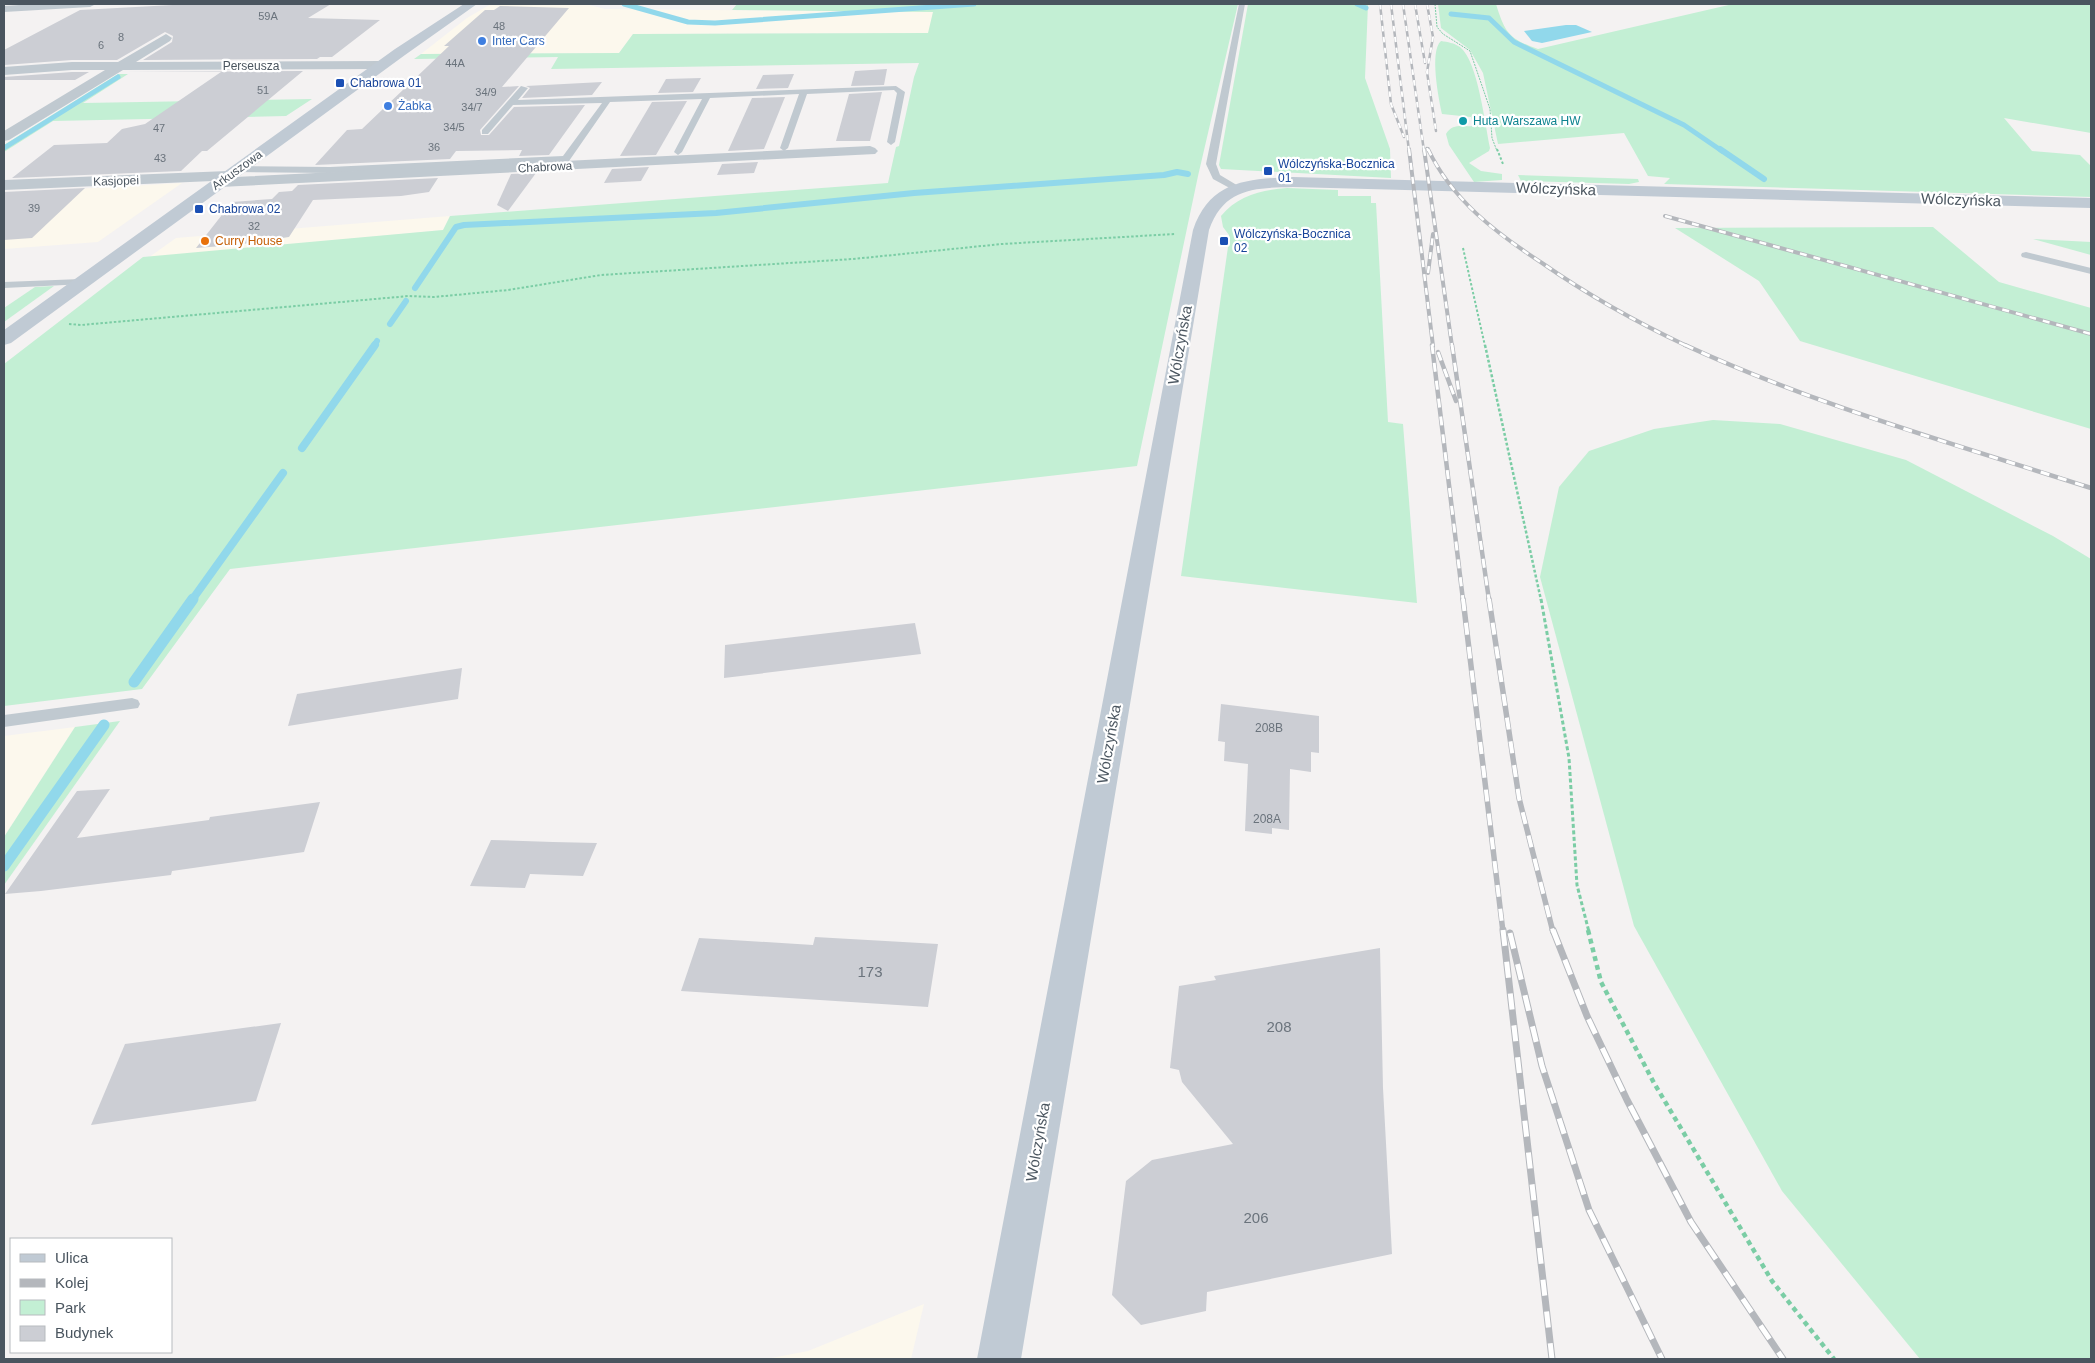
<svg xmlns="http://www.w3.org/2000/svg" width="2095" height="1363" viewBox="0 0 2095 1363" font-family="Arial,sans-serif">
  <rect width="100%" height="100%" fill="#f4f2f2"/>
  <g fill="#fcf8ed">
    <path d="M491,4L589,5L605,9L933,12L929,33L633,34L619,53L421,54L467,18Z"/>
    <path d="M182,183L98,242L4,249V193Z"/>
    <path d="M450,216L443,230L148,258L176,238Z"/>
    <path d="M75,727L4,837V736Z"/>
    <path d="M924,1304L911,1359H766L808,1351Z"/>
  </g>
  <g fill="#c3efd4">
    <path d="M737,4H1238L1198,176L1137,466L230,569L142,689L4,706V364L143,257L443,230L450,216L888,183L896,147L899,146L914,77L919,63L551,69L558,57L414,59L421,54L619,53L633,34L928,33L933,12L732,10Z"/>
    <path d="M1248,4H1368L1365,78L1390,149L1391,178L1221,169L1219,165Z"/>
    <path d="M1438,4H1496C1505,33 1509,39 1538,49L1733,4H2091V133L2004,118L2032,151L2080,155L2091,166V197L1664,184L1670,178L1648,176L1624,133L1498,144L1483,73L1470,50L1441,28Z"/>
    <path d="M1441,41C1448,42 1454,43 1460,47C1478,61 1485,125 1490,148L1489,151L1469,163L1481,171L1502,174V180L1474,182L1449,145L1446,134C1453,123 1461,127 1473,126L1471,117L1442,114C1439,100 1429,51 1441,41Z"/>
    <path d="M118,74H128L83,103L312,99L286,116L53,121L4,152V145Z"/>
    <path d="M1518,175L1638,179L1639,182L1629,184L1521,181Z"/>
    <path d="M1287,188L1338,190V196H1371V203H1376L1388,422L1403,424L1417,603L1181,576L1228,247L1229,235L1223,227L1221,216C1238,195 1262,190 1287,188Z"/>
    <path d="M1933,227L1999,282L2091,308V429L1800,341L1759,281L1675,228Z"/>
    <path d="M2033,239L2091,242V255Z"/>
    <path d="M54,286L4,322V308L35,287Z"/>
    <path d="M1713,420L1780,424L1906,460L2053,536L2091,559V1359H1920L1782,1191L1634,926L1540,577L1559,487L1589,451L1654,429Z"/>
    <path d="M120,721L4,885V837L75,727Z"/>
  </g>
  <path fill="#91d8eb" d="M1566,25H1576L1592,32L1542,43L1532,41L1524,31Z"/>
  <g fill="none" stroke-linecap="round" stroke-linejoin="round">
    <g stroke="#91d8eb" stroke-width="5">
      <path d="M624,4L688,22L715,23L974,4"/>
      <path d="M1357,4L1366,8"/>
      <path d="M1451,14L1489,18L1514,42L1684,125L1722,151"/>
      <path d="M4,148L118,77"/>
    </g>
    <g stroke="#91d8eb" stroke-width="6">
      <path d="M1720,149L1764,179"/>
      <path d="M415,288L456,227L464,225L716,213L914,193L1164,175L1177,172L1188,174"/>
      <path d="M390,324L406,301"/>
      <path d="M374,346L377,341"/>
    </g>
    <g stroke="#91d8eb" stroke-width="8">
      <path d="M302,448L375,345"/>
      <path d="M192,600L283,473"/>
    </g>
    <g stroke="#91d8eb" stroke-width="11">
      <path d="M134,682L193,599"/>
      <path d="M4,866L104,725"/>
    </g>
  </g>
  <g fill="#ccced4">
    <path d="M191,4H331L308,18L380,20L332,57H320L317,59L143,60L172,42L173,36L165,32L117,60H72L4,65V50L80,10Z"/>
    <path d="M500,6L569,8L502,87L519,86L480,130L481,135H489L514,107L585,105L549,155L519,156L522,150L456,151L450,159L315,165L347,130L362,129L449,46H444L485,10H494Z"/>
    <path d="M887,69L884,85L851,86L855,71Z"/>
    <path d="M303,71L207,151H202L181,171L12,178L54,145L107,143L122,129L145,124L221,72H124Z"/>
    <path d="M72,72H98H89L75,80H4V77Z"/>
    <path d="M794,74L788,88L756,89L763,75Z"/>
    <path d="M701,78L693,92L658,93L666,79Z"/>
    <path d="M602,82L592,95L522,98L530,88L526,86Z"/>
    <path d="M882,92L870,141H836L849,94Z"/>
    <path d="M785,97L764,149L728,151L752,98Z"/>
    <path d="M687,101L656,155L620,156L652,102Z"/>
    <path d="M758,162L754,173L717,175L722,164Z"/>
    <path d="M649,167L641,181L604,183L612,169Z"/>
    <path d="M536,173L508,211L497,205L511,174Z"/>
    <path d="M438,178L429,192L401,196L313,200L289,237L236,245L196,248L232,202L272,199L279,192L292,191L298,185Z"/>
    <path d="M85,188L32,238L4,240V192Z"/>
    <path d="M915,623L921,654L724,678L725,645Z"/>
    <path d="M462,668L458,699L288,726L297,694Z"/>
    <path d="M1221,704L1319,716V753L1311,752V772L1290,769L1289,830L1272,828V834L1245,831L1248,764L1224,761L1225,742L1218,741Z"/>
    <path d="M110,789L77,838L209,820L210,817L320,802L304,852L172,871L171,875L41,891L5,894L77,791Z"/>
    <path d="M491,840L553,842L597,843L583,876L530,874L525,888L470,886Z"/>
    <path d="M815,937L938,944L928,1007L681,991L699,938L813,945Z"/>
    <path d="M1380,948L1383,1088L1392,1254L1207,1292L1206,1311L1141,1325L1112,1295L1126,1181L1152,1160L1233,1144L1182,1082L1179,1070L1170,1068L1179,986L1216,980L1214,976Z"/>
    <path d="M281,1023L256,1101L91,1125L125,1044Z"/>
  </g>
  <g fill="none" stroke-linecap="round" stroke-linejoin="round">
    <path stroke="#7bcda5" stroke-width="1" stroke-dasharray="2 1" stroke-linecap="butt" d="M1435,4L1437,27L1443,34L1470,51L1490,109L1492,138L1497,151"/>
    <g stroke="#7bcda5" stroke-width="2" stroke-dasharray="2.5 2" stroke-linecap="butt">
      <path d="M1497,149L1503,164"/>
      <path d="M1463,248L1485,346"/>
      <path d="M69,324L81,325L409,296L434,297L508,290L601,275L853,259L1002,244L1175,234"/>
    </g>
    <path stroke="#7bcda5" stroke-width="2.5" stroke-dasharray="3 2" stroke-linecap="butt" d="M1485,345L1541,600"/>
    <path stroke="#7bcda5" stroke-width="3" stroke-dasharray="4 2.5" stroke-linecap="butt" d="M1541,599L1569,758L1577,885L1589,932"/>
    <path stroke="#7bcda5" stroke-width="4.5" stroke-dasharray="5 4" stroke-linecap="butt" d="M1588,930L1601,982L1654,1083L1772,1281L1834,1359"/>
    <g fill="#c0c9d0" fill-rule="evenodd">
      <path d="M1239,4H1245L1216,164L1220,175L1240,187V191L1237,192L1213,179L1206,164Z"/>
      <path d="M521,86L528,88L518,100L896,86L905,92L895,142L891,145L887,142L897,93L894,90L807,94L788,148L784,151L780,148L799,94L710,98L682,152L678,155L674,152L702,99L610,102L569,161L566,162L330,173L238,172L233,169L238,166L330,167L563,156L602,103L513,105L488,134H482V130Z"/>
      <path d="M2026,252L2091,268V274L2022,257L2021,255L2022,253Z"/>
      <path d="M81,279L85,280L86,282L85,284L4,288V282Z"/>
      <path d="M132,698L138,700L140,704L138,708L4,727V715Z"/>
    </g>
    <g fill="#c0c9d0" fill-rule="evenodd">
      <path d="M34,4H96L90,7L4,12V6Z"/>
      <path d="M166,34L172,38L170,41L136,62L382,61L389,65L382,69L123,70L9,140L4,141V131L105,70H72L4,75V67L72,62H118Z"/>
      <path d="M870,146L875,148L878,151L875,154L220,187L214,185L213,181L4,190V180L228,171L234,173L235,177Z"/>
    </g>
    <g fill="#c0cad4" fill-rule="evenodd">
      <path d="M464,4H477L405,55L11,343L4,345V330L395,49Z"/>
      <path d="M1293,177L2091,198V208L1293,187C1254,188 1224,188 1209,230L1021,1359H977L1193,230C1210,181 1246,179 1293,177Z"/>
    </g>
    <defs>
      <g id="rail-far4">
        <path d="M1380,4L1391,104L1404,137"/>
        <path d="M1391,4L1409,151"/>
        <path d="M1403,4L1424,151"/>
        <path d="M1415,4L1425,63"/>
        <path d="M1427,4L1433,37L1427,72L1436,131"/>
        <path d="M1427,148L1428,151"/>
      </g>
      <g id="rail-far3">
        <path d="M1409,149L1433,346"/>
        <path d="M1424,149L1452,346"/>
        <path d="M1428,149C1452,200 1496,233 1542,263C1588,295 1636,322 1687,346"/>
        <path d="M1665,216L2091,334"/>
        <path d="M1428,273L1433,234"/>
      </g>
      <g id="rail-far2">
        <path d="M1432,345L1463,600"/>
        <path d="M1452,345L1489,600"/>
        <path d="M1685,345C1815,405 1954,444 2091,488"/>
        <path d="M1438,352L1456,401"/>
      </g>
      <g id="rail-far1">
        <path d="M1463,599L1503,932"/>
        <path d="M1489,599L1519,798L1553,932"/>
      </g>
      <g id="rail">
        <path d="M1503,930L1552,1359"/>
        <path d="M1553,930L1587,1016L1627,1100L1691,1222L1783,1359"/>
        <path d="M1510,933L1542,1066L1589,1210L1662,1359"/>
      </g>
    </defs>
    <use href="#rail-far4" stroke="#b4b7bc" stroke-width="2.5"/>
    <use href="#rail-far3" stroke="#b4b7bc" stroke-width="4"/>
    <use href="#rail-far2" stroke="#b4b7bc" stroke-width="4.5"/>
    <use href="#rail-far1" stroke="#b4b7bc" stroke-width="5.5"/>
    <use href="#rail" stroke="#b4b7bc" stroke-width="7"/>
    <use href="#rail-far4" stroke="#fff" stroke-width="2" stroke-dasharray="5.5" stroke-linecap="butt"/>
    <use href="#rail-far3" stroke="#fff" stroke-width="2.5" stroke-dasharray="7" stroke-linecap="butt"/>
    <use href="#rail-far2" stroke="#fff" stroke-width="3" stroke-dasharray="9" stroke-linecap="butt"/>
    <use href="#rail-far1" stroke="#fff" stroke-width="4" stroke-dasharray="12" stroke-linecap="butt"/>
    <use href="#rail" stroke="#fff" stroke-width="5" stroke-dasharray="16" stroke-linecap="butt"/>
  </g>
  <g fill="#3f7fe0" stroke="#fff" stroke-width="2">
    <circle cx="482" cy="41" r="5"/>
    <circle cx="388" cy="106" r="5"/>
  </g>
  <g fill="#1a4fb4" stroke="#fff" stroke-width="2">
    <rect x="335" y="78" width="10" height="10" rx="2.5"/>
    <rect x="1263" y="166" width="10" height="10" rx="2.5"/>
    <rect x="194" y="204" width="10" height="10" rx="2.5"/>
    <rect x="1219" y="236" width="10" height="10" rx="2.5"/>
  </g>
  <circle fill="#0f9aa8" stroke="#fff" stroke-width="2" cx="1463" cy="121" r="5"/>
  <circle fill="#e8710a" stroke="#fff" stroke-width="2" cx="205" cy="241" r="5"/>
  <g text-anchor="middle" stroke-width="4.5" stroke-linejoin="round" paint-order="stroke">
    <g font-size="11" fill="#6a737c">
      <text x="268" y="20">59A</text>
      <text x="499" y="30">48</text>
      <text x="121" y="41">8</text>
      <text x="101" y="49">6</text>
      <text x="455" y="67">44A</text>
      <text x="263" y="94">51</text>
      <text x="486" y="96">34/9</text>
      <text x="472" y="111">34/7</text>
      <text x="454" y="131">34/5</text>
      <text x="159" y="132">47</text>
      <text x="434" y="151">36</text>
      <text x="160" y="162">43</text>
      <text x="34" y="212">39</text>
      <text x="254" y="230">32</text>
    </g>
    <g font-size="12" fill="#366cbe" stroke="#fff" text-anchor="start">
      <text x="492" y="45">Inter Cars</text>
      <text x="398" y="110">Żabka</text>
    </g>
    <g font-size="12" fill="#4a555f" stroke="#fff">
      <text x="251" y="70">Perseusza</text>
      <text transform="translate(545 167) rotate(-3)" y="4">Chabrowa</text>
      <text transform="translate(237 170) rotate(-36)" y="4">Arkuszowa</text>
      <text transform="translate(116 181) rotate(-2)" y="4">Kasjopei</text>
    </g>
    <g font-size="12" fill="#164399" stroke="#fff" text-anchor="start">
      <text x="350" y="87">Chabrowa 01</text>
      <text x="1278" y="168">Wólczyńska-Bocznica<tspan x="1278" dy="14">01</tspan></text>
      <text x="209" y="213">Chabrowa 02</text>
      <text x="1234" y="238">Wólczyńska-Bocznica<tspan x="1234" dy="14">02</tspan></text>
    </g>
    <g font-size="12" fill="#0d838f" stroke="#fff" text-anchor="start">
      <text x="1473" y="125">Huta Warszawa HW</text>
    </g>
    <g font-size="12" fill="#c56008" stroke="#fff" text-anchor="start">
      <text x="215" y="245">Curry House</text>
    </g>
    <g font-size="12" fill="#6a737c">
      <text x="1269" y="732">208B</text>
      <text x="1267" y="823">208A</text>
    </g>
    <g font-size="15" fill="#4a555f" stroke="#fff">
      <text transform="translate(1556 189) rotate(2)" y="5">Wólczyńska</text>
      <text transform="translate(1961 200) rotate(2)" y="5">Wólczyńska</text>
      <text transform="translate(1180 345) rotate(-80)" y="5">Wólczyńska</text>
      <text transform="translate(1109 744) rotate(-80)" y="5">Wólczyńska</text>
      <text transform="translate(1038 1142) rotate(-80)" y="5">Wólczyńska</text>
    </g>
    <g font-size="15" fill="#6a737c">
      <text x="870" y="977">173</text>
      <text x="1279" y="1032">208</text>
      <text x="1256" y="1223">206</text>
    </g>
  </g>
  <rect width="2095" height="1363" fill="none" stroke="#4a555f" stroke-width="10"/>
  <rect x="10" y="1238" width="162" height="115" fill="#ffffff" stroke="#b7bbbf"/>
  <rect x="20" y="1254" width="25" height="8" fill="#c0cad4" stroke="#b7bbbf"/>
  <text x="55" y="1263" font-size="15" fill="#4a555f">Ulica</text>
  <rect x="20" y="1279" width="25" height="8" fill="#b4b7bc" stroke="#b7bbbf"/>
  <text x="55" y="1288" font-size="15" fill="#4a555f">Kolej</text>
  <rect x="20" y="1300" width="25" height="15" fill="#c3efd4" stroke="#b7bbbf"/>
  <text x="55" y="1313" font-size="15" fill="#4a555f">Park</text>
  <rect x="20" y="1326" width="25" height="15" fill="#ccced4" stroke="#b7bbbf"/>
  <text x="55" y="1338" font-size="15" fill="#4a555f">Budynek</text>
</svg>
